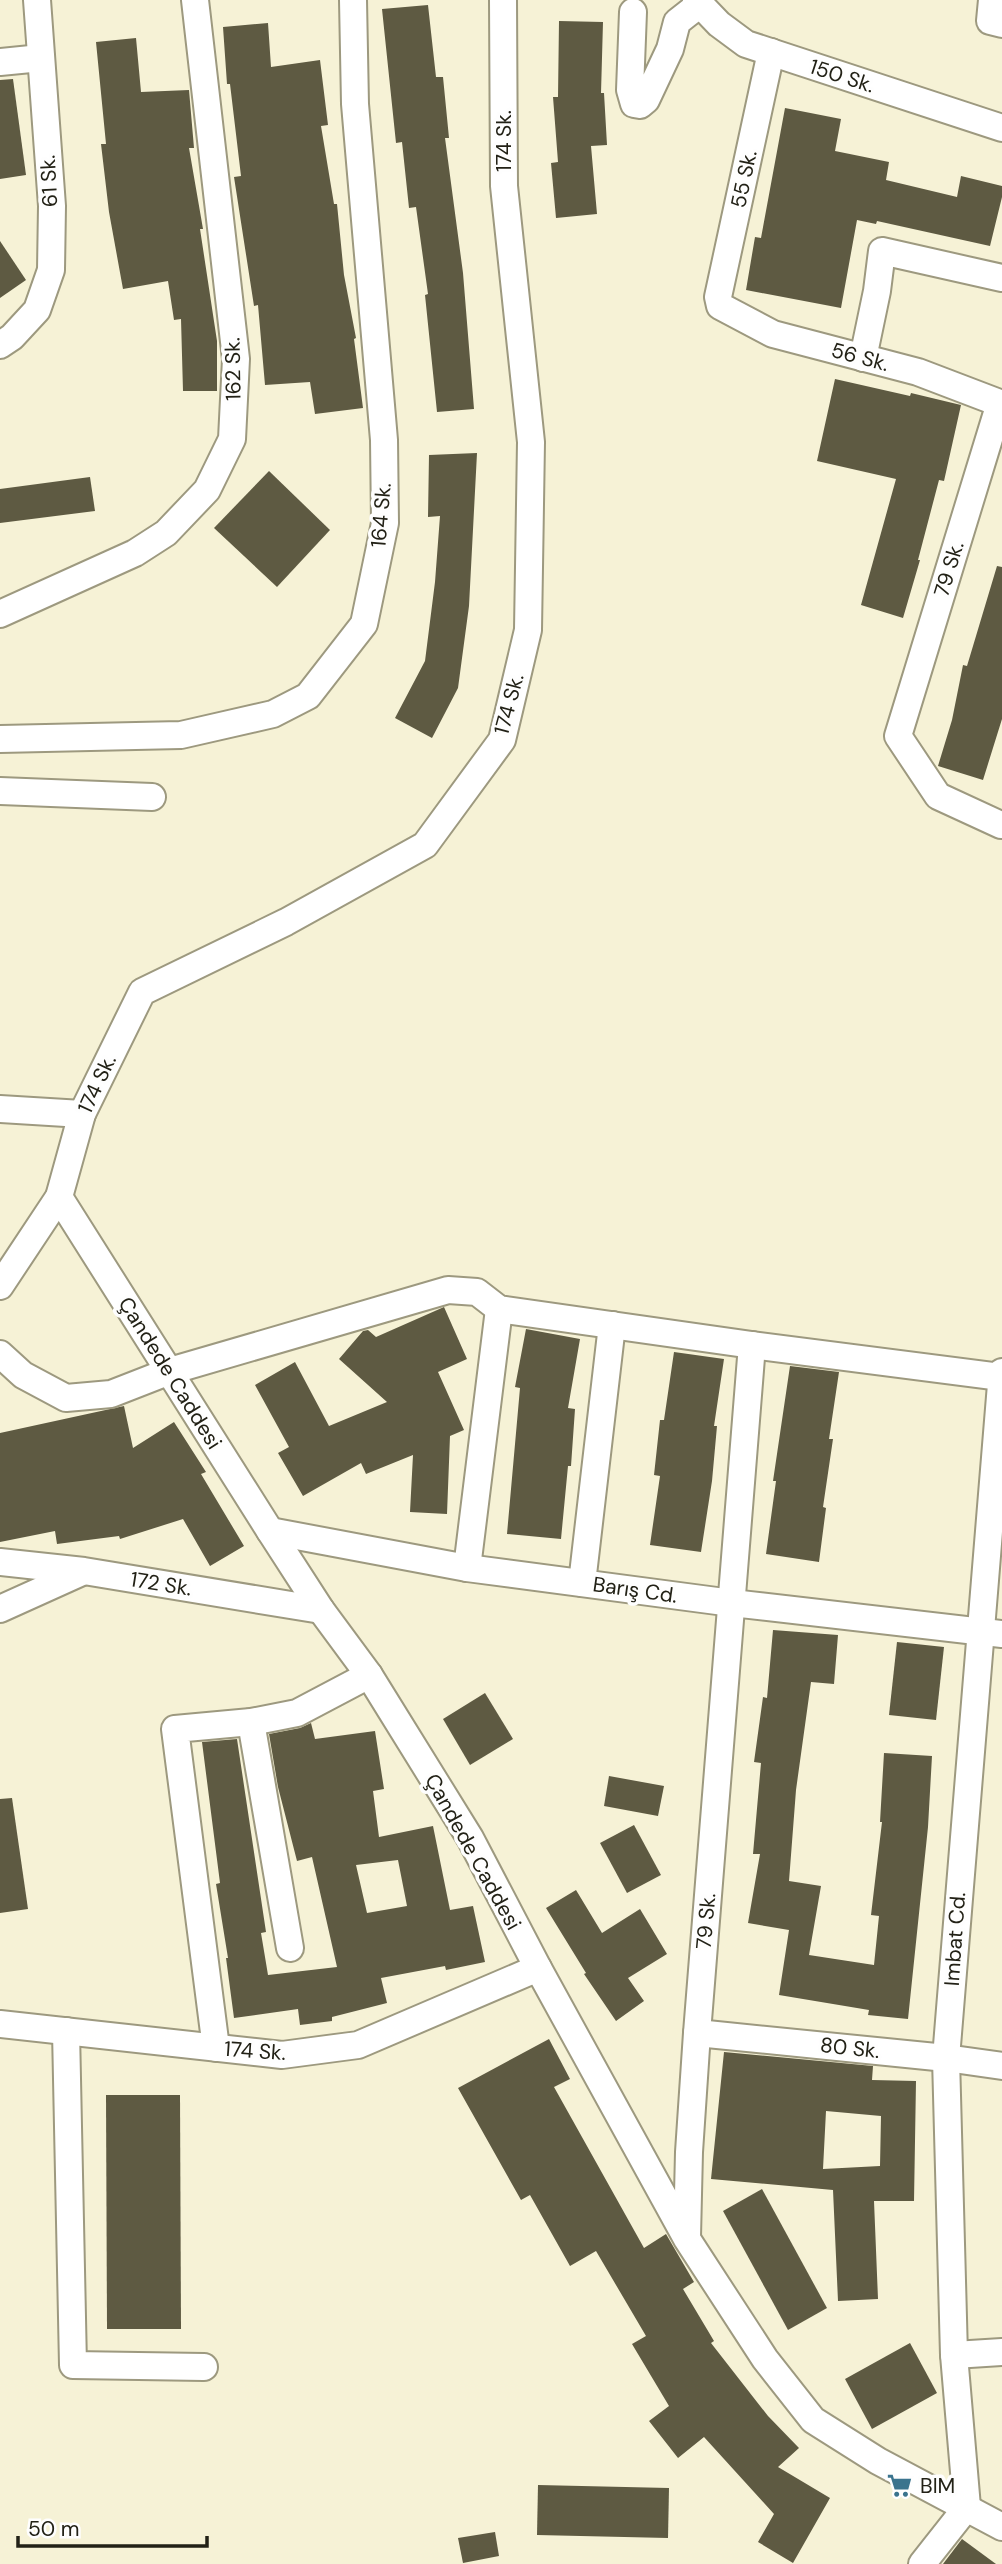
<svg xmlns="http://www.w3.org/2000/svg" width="1002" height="2564" viewBox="0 0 1002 2564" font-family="'DM Sans',sans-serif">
  <rect width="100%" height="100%" fill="#f6f2d6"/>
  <g fill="#5e5a42" fill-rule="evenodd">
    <path d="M428,5L436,77H443L449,138H445L463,273L474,409L437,412L425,295L428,294L416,207L409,208L402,142L396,143L382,9Z"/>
    <path d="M559,21L603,22L601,93H604L607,145L591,146L597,214L556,218L551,163L558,162L553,97H558Z"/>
    <path d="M268,23L271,67L320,60L328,125L321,126L334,204H337L344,275L356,338L354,339L363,408L315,414L310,382L265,385L258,305L254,306L234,177L241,176L230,84H227L223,27Z"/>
    <path d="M136,38L141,92L189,90L194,148H189L203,229H200L217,341V391H183L181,319L174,320L168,281L123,289L109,212L101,144H106L96,42Z"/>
    <path d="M13,79L26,175L0,179V80Z"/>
    <path d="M785,108L841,119L835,151L889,162L886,180L957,197L961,176L1002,186V197L990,246L877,221L876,224L857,220L841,308L746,290L755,237L761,238Z"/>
    <path d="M0,241L26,280L0,298Z"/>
    <path d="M835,379L910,396L911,393L961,405L944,481L939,480L918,560H920L903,618L861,605L896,479L817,461Z"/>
    <path d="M477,453L469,606L458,688L432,738L395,718L425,661L435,582L440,516L428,517L429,455Z"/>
    <path d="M269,471L330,530L277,587L214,528Z"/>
    <path d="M90,477L95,511L0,523V489Z"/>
    <path d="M997,566L1002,567V719L983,780L938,766L952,720L963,665L967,666Z"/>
    <path d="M444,1307L467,1359L438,1372L464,1430L450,1436L447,1514L410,1512L413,1455L366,1474L361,1463L303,1496L278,1453L289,1447L255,1385L295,1362L329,1426L387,1402L339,1359L363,1331L368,1330L376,1337Z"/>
    <path d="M526,1329L580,1339L568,1408L575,1409L571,1466H568L561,1539L507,1534L520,1388L515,1387Z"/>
    <path d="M674,1352L724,1359L714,1426H717L712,1481L701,1552L650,1545L660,1476L654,1475L660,1420H664Z"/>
    <path d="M790,1366L839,1372L829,1439H833L823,1507L826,1508L819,1562L766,1554L776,1481H773Z"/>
    <path d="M124,1406L133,1448L174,1422L206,1472L201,1474L244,1546L210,1566L183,1519L120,1539L119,1536L57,1544L55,1531L0,1542V1433Z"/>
    <path d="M773,1630L838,1635L834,1684L811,1682L796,1790L789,1881L821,1886L809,1955L874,1965L879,1916L871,1915L882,1822H880L884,1753L932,1756L928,1827L908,2019L868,2015L869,2010L779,1995L789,1930L748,1923L760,1854H753L761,1763L754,1762L763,1697L767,1698Z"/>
    <path d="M897,1642L944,1647L936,1720L889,1715Z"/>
    <path d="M485,1693L513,1739L470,1765L443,1719Z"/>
    <path d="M311,1723L315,1739L375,1731L384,1789L373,1791L379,1837L433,1826L450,1910L473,1906L485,1962L446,1970L445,1966L381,1978L387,2003L332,2017V2021L300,2025L298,2009L234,2018L226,1958H228L216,1884L220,1883L202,1742L237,1739L266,1932L261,1933L268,1975L337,1967L312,1857L297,1861L278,1787L269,1734L300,1728ZM398,1860L407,1906L367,1913L356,1865Z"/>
    <path d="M609,1776L664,1786L658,1816L604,1806Z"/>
    <path d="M12,1798L28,1909L0,1913V1799Z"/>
    <path d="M634,1825L661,1875L627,1893L600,1843Z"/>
    <path d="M576,1890L602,1933L640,1909L667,1954L628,1978L644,2001L616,2021L584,1974L586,1973L546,1908Z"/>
    <path d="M549,2039L570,2079L554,2087L644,2248L666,2234L694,2282L683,2289L714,2341L711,2343L768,2416L799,2448L778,2467L830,2498L793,2563L758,2542L774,2514L704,2437L678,2458L649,2421L669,2406L632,2344L646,2336L596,2251L570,2266L530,2195L521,2200L458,2088Z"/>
    <path d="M724,2052L873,2066L872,2080L916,2081L914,2201H874L878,2299L838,2301L833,2190L711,2179ZM826,2111L881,2116L880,2166L823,2169Z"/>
    <path d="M106,2095H180L181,2329H107Z"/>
    <path d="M762,2189L827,2308L788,2330L723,2211Z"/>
    <path d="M910,2343L937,2393L872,2429L845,2379Z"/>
    <path d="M538,2485L669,2488L668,2538L537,2535Z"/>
    <path d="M495,2532L499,2556L463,2563L458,2538Z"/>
    <path d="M962,2539L996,2564H943Z"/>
  </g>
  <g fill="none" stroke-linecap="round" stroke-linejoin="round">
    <defs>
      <g id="minor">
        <path d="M696,0L719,24L746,44L1002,128"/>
        <path d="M992,0L990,21L1002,24"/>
        <path d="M633,12L630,90L634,104L640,105L646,100L670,49L677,22L700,4"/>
        <path d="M771,52L718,297L720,306L773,334L918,372L1002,404"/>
        <path d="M0,62L41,58"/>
        <path d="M0,345L12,337L37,310L51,270L52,206L37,0"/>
        <path d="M863,358L877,291L882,251L1002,278"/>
        <path d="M1000,403L898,736L938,796L1001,825"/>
        <path d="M0,614L135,553L166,533L207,490L232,439L236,359L195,0"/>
        <path d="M0,739L181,735L273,714L308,696L364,624L385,523L384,440L355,104L353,0"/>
        <path d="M0,791L152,797"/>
        <path d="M0,1109L82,1114"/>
        <path d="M59,1197L270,1531L321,1610L369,1675L470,1838L538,1968L687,2239L765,2359L813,2420L878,2461L1002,2527"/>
        <path d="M0,1286L59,1197L82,1114L142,992L286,922L425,845L502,740L528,630L531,442L504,186L503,0"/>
        <path d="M0,1354L23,1375L66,1398L111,1394L170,1371L448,1290L477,1292L499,1309L752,1345L1001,1377"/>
        <path d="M270,1531L467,1568L732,1603L1002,1634"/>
        <path d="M0,1562L84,1571L321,1610"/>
        <path d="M467,1568L499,1309"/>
        <path d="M582,1583L612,1325"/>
        <path d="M0,1609L82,1572"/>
        <path d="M251,1722L290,1948"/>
        <path d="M0,2024L282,2055L358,2045L538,1968"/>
        <path d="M66,2031L73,2365L204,2367"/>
        <path d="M697,2033L946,2058L1002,2066"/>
        <path d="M216,2048L175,1729L251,1722L297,1713L369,1675"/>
        <path d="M687,2237L689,2152L697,2033L752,1345"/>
        <path d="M954,2355L1002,2352"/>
        <path d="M922,2564L967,2507L954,2355L946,2058L1002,1372"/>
      </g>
    </defs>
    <use href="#minor" stroke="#9d997f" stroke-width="30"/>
    <use href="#minor" stroke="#fff" stroke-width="26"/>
  </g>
  <defs>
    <symbol id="supermarket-bare" viewBox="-9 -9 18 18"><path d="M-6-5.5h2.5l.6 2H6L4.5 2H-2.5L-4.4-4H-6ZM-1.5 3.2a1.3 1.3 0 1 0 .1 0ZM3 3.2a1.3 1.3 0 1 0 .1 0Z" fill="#3b748e" stroke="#fefefe" stroke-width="2.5" paint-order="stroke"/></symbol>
  </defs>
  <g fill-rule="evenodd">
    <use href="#supermarket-bare" x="882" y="2468" width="35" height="35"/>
  </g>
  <g text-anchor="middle" stroke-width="7" stroke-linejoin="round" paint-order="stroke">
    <g font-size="21" fill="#222116" stroke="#fefefe">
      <text transform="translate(842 76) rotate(18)" y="7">150 Sk.</text>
      <text transform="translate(504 141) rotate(-90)" y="7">174 Sk.</text>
      <text transform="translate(744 179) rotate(-78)" y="7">55 Sk.</text>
      <text transform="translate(49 181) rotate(-93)" y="7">61 Sk.</text>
      <text transform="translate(860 357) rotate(15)" y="7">56 Sk.</text>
      <text transform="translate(233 369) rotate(-91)" y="7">162 Sk.</text>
      <text transform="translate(381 515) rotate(-85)" y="7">164 Sk.</text>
      <text transform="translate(949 569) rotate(-73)" y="7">79 Sk.</text>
      <text transform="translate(509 704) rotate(-75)" y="7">174 Sk.</text>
      <text transform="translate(97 1084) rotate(-65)" y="7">174 Sk.</text>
      <text transform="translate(170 1373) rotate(58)" y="7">Çandede Caddesi</text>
      <text transform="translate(161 1584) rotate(9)" y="7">172 Sk.</text>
      <text transform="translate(635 1590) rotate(8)" y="7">Barış Cd.</text>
      <text transform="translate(473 1852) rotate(61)" y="7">Çandede Caddesi</text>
      <text transform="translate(706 1921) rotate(-85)" y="7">79 Sk.</text>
      <text transform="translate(955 1939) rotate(-86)" y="7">Imbat Cd.</text>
      <text transform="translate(850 2048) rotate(6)" y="7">80 Sk.</text>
      <text transform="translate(255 2051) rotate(4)" y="7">174 Sk.</text>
    </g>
    <g font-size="21" fill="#222116" stroke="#fefefe" text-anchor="start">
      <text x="920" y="2493">BIM</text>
    </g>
  </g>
  <path d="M18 2536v10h189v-10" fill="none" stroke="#222116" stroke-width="3.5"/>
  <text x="28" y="2536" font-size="21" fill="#222116" stroke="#fefefe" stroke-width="5" paint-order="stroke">50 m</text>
</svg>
